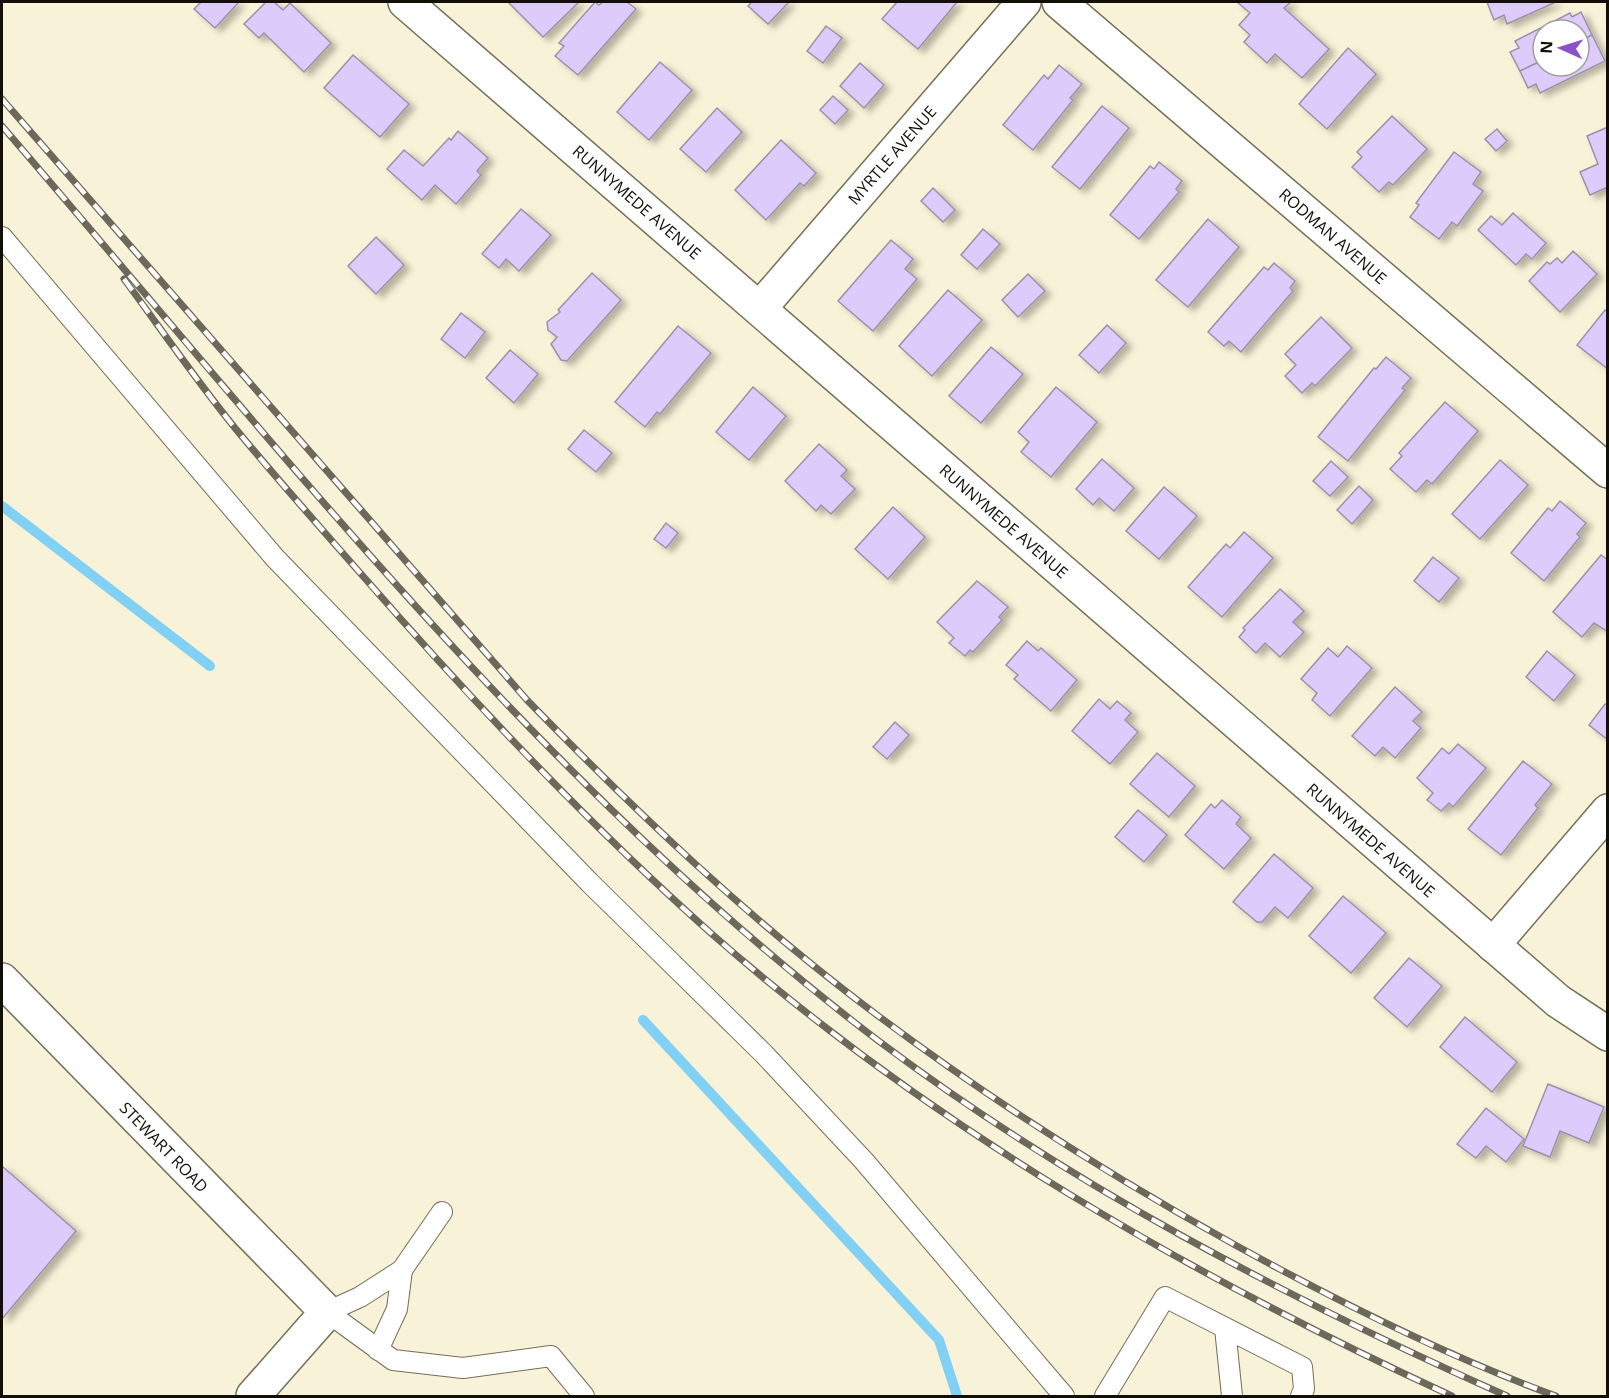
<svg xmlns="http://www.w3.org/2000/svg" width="1609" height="1398" viewBox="0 0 1609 1398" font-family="'Open Sans',sans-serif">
  <defs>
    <filter id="shadow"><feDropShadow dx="6" dy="4" stdDeviation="3" flood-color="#0004"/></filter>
  </defs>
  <rect width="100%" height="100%" fill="#f8f2d8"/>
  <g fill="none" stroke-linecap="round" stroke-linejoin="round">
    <g stroke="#82d0f4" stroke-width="10">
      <path d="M2,506L210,666"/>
      <path d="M643,1020L939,1340L957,1396"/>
    </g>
  </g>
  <g fill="#ddcbfc" stroke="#9a92a9" stroke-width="1.5" filter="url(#shadow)">
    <path d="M201,2H239L215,28L194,9Z"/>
    <path d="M266,2H274L283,10L290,3L331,43L304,72L264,33L259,38L244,24Z"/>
    <path d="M508,2H579L543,37Z"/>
    <path d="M595,2L599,5L603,2H627L636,9L578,75L555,56L564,46L559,43Z"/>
    <path d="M752,2H789L768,24L748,6Z"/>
    <path d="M897,2H957L918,49L882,19Z"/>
    <path d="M1237,2H1291L1284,8L1329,49L1302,78L1275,54L1267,63L1244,42L1250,35L1239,25L1250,13Z"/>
    <path d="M1487,2H1556L1507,24L1504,15L1494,20Z"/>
    <path d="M1581,12L1592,35L1579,42V30H1543V60L1520,71L1510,52L1519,48L1515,41L1570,13L1572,17Z"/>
    <path d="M826,26L842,38L823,63L807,51Z"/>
    <path d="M1592,35L1605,61L1540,93L1536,84L1528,88L1520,71L1543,60V66H1579V42Z"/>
    <path d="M1348,48L1376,74L1327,129L1299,104Z"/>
    <path d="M353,55L409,104L380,137L324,88Z"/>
    <path d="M660,62L692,90L649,140L617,112Z"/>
    <path d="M860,63L884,85L864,108L840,86Z"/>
    <path d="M1059,65L1082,84L1070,98L1073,100L1033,150L1003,125L1044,75L1048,79Z"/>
    <path d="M833,96L848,110L835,124L820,110Z"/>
    <path d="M1102,106L1129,128L1080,189L1052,167Z"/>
    <path d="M717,108L742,132L706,172L680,149Z"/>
    <path d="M1392,116L1427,149L1393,185L1389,182L1379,192L1352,167L1362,157L1357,152Z"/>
    <path d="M1608,127V187L1590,195L1580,172L1598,164L1587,136Z"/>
    <path d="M1497,129L1507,141L1496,151L1485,139Z"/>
    <path d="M458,131L488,158L477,171L481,175L456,204L435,185L422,200L387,169L404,150L423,166L449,138L451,140Z"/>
    <path d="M781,140L816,173L804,186L800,183L766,220L735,190Z"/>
    <path d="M1454,152L1481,172L1473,184L1483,191L1457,226L1452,222L1439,239L1410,217L1419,205L1416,203Z"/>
    <path d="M1159,162L1182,181L1176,189L1179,192L1139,239L1110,215L1150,166L1154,169Z"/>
    <path d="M933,188L955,210L943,222L921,201Z"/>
    <path d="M521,209L551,235L519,271L506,259L499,268L482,254Z"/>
    <path d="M1513,213L1546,243L1532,259L1526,254L1516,265L1478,230L1491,216L1502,225Z"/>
    <path d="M1208,219L1239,247L1188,307L1156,280Z"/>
    <path d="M983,229L1000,244L977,269L961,255Z"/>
    <path d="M376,237L404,265L376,294L348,266Z"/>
    <path d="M891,240L913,259L905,269L917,279L873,331L838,301Z"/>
    <path d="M1573,251L1597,274L1560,312L1529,281L1547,262L1550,264L1557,258L1562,263Z"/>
    <path d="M1274,263L1295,281L1290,288L1293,291L1241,352L1229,341L1224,346L1208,332L1264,267L1268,270Z"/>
    <path d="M592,273L621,300L567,361L561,360L551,344L557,337L548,330L547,322L560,312L558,310Z"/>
    <path d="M1028,274L1045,291L1018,317L1002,300Z"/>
    <path d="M948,290L982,320L932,376L899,346Z"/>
    <path d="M1605,310L1608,312V369L1577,345Z"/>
    <path d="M461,313L485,332L465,358L441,339Z"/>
    <path d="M1321,317L1352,348L1315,386L1312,383L1302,393L1285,376L1296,365L1285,354Z"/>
    <path d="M1107,325L1126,343L1099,373L1079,355Z"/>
    <path d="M678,326L711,353L660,414L657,412L645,427L615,402Z"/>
    <path d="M991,347L1023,374L981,423L949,396Z"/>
    <path d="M510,350L538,374L514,403L486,378Z"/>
    <path d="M1386,357L1411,378L1402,388L1405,390L1348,461L1318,437L1374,368L1376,369Z"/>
    <path d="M753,387L786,416L749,460L716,432Z"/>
    <path d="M1056,387L1097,422L1051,477L1021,452L1029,442L1018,432Z"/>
    <path d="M1445,402L1478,431L1432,484L1427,480L1416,492L1390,469L1402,456L1399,453Z"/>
    <path d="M584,430L612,453L596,472L568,449Z"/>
    <path d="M819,444L847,470L841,476L855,489L831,514L821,505L816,511L785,481Z"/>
    <path d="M1102,459L1134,488L1114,511L1099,498L1093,505L1076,489Z"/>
    <path d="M1500,460L1528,485L1480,539L1452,514Z"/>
    <path d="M1331,461L1348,477L1330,496L1313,481Z"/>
    <path d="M1359,486L1373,500L1352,524L1337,510Z"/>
    <path d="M1164,487L1197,516L1159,559L1126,531Z"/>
    <path d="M1560,501L1586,523L1577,534L1580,537L1544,581L1511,553L1548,508L1552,511Z"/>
    <path d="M893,507L925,537L888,579L855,549Z"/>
    <path d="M666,523L678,533L666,548L654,539Z"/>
    <path d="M1244,532L1273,558L1222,617L1188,587L1226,544L1230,548Z"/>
    <path d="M1601,555L1608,560V632L1594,623L1582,637L1553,612Z"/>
    <path d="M1433,557L1459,578L1439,602L1414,581Z"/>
    <path d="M977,581L1008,607L999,617L1002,620L973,652L970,650L965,656L949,643L954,638L937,622Z"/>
    <path d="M1280,589L1304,611L1293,622L1304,632L1280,657L1265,643L1256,653L1239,637L1245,630L1243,628Z"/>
    <path d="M1027,641L1038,651L1041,648L1077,680L1051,711L1014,679L1018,675L1006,665Z"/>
    <path d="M1347,646L1372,668L1330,716L1312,700L1317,693L1301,679L1328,648L1338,657Z"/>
    <path d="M1547,651L1575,675L1554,701L1526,677Z"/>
    <path d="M1395,687L1422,712L1413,721L1421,728L1395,758L1383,747L1375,756L1352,736Z"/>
    <path d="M1099,699L1110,709L1117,701L1131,713L1125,720L1138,732L1110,764L1072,731Z"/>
    <path d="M1605,704L1608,706V740L1589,725Z"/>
    <path d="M895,722L909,735L887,759L873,747Z"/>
    <path d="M1458,744L1486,768L1453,807L1449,803L1441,811L1427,800L1433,793L1417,778L1442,748L1449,754Z"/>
    <path d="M1157,753L1195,786L1169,817L1130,784Z"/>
    <path d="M1523,761L1552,784L1535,805L1538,808L1501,855L1468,829Z"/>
    <path d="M1222,800L1241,817L1236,824L1251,838L1224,869L1185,835L1211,804L1215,808Z"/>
    <path d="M1138,810L1167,835L1144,862L1115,837Z"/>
    <path d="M1274,854L1313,888L1288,918L1275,907L1262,922H1257L1233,902Z"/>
    <path d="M1343,896L1386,933L1351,973L1309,936Z"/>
    <path d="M1409,958L1442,986L1407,1027L1374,998Z"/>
    <path d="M1465,1017L1517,1062L1492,1092L1440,1047Z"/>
    <path d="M1548,1084L1604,1107L1589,1143L1560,1131L1550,1157L1523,1146Z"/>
    <path d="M1486,1108L1524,1139L1506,1162L1486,1146L1476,1158L1457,1144Z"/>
    <path d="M2,1166L76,1231L2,1319Z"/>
  </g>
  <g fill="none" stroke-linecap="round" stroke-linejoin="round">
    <defs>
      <g id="service">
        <path d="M2,237L275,558L590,883L764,1054L864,1161L1064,1396"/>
        <path d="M442,1212L402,1270L360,1297L327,1312L393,1360L463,1368L551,1356L584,1396"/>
        <path d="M1225,1328L1232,1396"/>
        <path d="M378,1350L397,1309L402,1270"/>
        <path d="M1105,1396L1165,1297L1302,1367L1304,1389L1301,1396"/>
      </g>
      <g id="minor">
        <path d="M405,2L1558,1001L1608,1034"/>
        <path d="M1059,2L1608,471"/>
        <path d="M760,308L1024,2"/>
        <path d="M1493,945L1608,811"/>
        <path d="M2,980L327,1312L253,1396"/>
      </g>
    </defs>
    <use href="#service" stroke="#746f58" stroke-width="22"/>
    <use href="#minor" stroke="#746f58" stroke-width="36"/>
    <use href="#service" stroke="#fff" stroke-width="20"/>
    <use href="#minor" stroke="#fff" stroke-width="33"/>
    <defs>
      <g id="rail">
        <path d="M2,99L527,700C636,812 751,921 877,1015C992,1101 1112,1177 1237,1246C1339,1302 1446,1356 1556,1396"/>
        <path d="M2,126C278,446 540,785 880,1042C1073,1187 1287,1298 1507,1396"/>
        <path d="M124,279C161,329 196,380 235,428C276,478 319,526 362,575C472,701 587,823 713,935C932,1127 1189,1275 1452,1396"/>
      </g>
    </defs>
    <use href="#rail" stroke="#6d695a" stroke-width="7"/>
    <use href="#rail" stroke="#fff" stroke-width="4.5" stroke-dasharray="14" stroke-linecap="butt"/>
  </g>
  <g text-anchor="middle" stroke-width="6" stroke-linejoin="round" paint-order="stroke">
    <g font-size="16" fill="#110f07" stroke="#fff">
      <text transform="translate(892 155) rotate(-49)" y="6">MYRTLE AVENUE</text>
      <text transform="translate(637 202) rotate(41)" y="6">RUNNYMEDE AVENUE</text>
      <text transform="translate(1333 236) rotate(41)" y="6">RODMAN AVENUE</text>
      <text transform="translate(1004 521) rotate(41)" y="6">RUNNYMEDE AVENUE</text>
      <text transform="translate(1371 840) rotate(41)" y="6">RUNNYMEDE AVENUE</text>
      <text transform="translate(164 1147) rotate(46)" y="6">STEWART ROAD</text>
    </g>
  </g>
  <rect width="1609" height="1398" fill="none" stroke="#110f07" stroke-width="6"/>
  <g transform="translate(1561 48) rotate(273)"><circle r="28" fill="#ffffff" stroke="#a09f9c" stroke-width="1.5"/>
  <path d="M0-4.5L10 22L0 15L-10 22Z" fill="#8c52ca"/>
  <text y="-9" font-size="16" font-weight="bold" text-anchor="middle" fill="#110f07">N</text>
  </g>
</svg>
